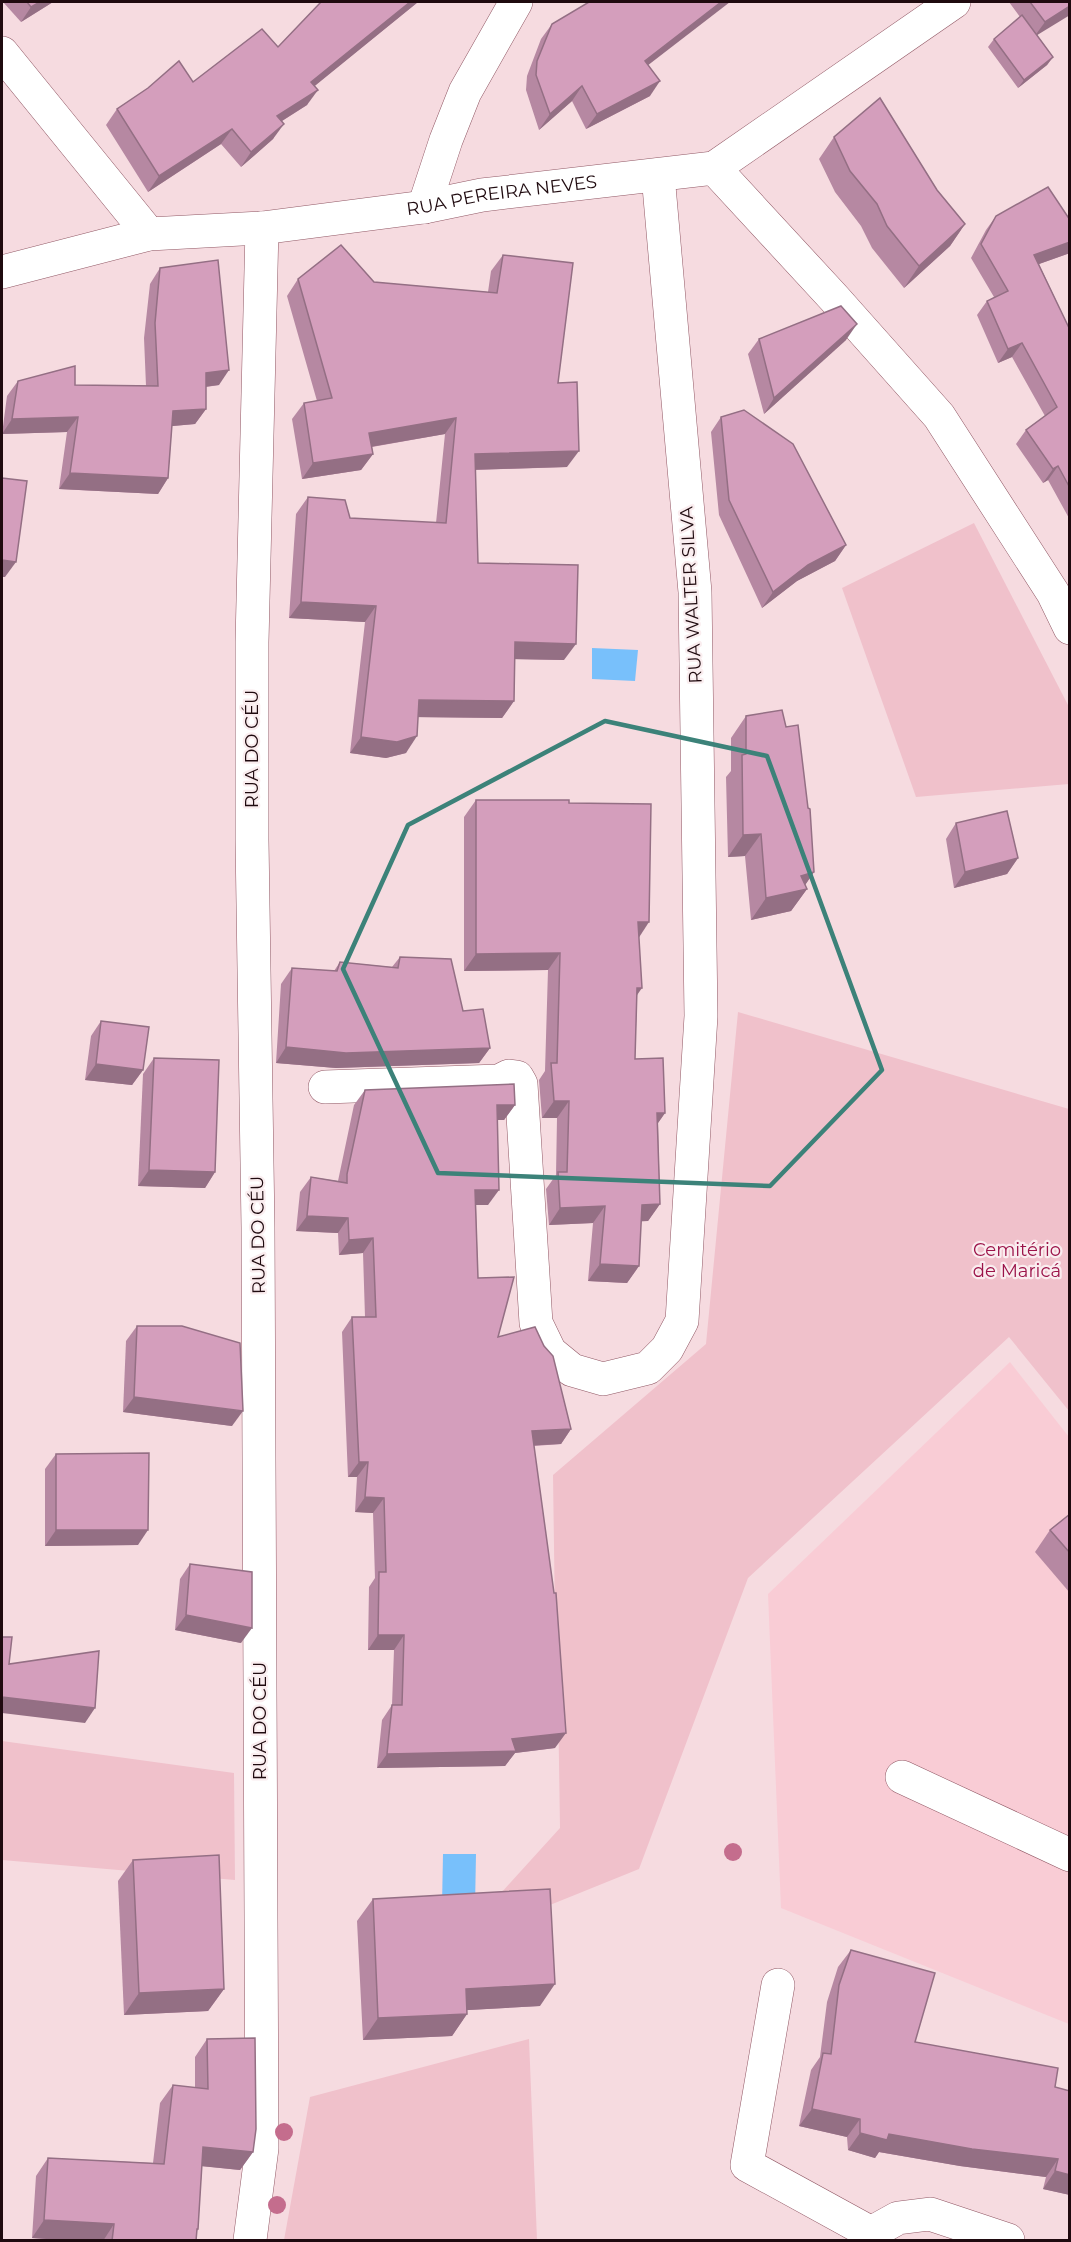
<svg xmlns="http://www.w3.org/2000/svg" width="1071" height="2242" viewBox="0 0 1071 2242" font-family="Montserrat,sans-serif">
  <rect width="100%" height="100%" fill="#f6dbe0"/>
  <path fill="#f9ccd5" d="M1010,1362L1069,1437V2024L781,1908L768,1594Z"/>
  <g fill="#f0c1cb">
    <path d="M974,523L1069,707V784L916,797L842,588Z"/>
    <path d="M738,1012L1069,1109V1411L1009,1337L748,1578L639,1869L545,1907L501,1893L560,1828L558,1695L556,1689L553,1475L706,1344Z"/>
    <path d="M2,1741L234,1773L235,1880L2,1860Z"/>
    <path d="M529,2039L537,2240H284L310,2097Z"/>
  </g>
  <g fill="#78c0fb">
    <path d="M592,648L638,650L635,681L592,679Z"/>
    <path d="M443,1854H476L475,1907L442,1906Z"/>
  </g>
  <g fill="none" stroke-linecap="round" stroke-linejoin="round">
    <defs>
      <g id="minor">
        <path d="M2,53L149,234"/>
        <path d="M714,168L834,298L939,416L1053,593L1070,628"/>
        <path d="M424,207L446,140L465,92L516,2"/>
        <path id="s1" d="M2,272L149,234L262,228L424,207L482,195L714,168L954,2"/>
        <path d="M325,1087L499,1081L509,1076L517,1077L521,1084L536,1323L550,1352L572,1370L603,1379L648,1368L667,1349L682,1321L701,1016L695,592L658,175"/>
        <path d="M902,1777L1070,1855"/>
        <path d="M778,1985L747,2165L871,2233"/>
        <path d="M250,2240L262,2148L258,1227L252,840V642L262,228"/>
        <path d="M866,2240L871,2233L898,2218L930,2214L1008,2240"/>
      </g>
    </defs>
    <use href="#minor" stroke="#915865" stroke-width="34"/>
    <use href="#minor" stroke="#fff" stroke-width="33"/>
  </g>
  <g fill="#c46d8d">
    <circle cx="733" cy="1852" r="9"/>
    <circle cx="284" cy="2132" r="9"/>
    <circle cx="277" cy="2205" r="9"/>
  </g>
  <g fill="#b688a2">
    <path d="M3,2H53L21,22Z"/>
    <path d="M321,2H418L314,86L307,105L282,121L273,139L241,167L221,144L148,192L106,125L117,109L193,82L278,47Z"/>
    <path d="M1009,2H1070L1037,35L1053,57L1047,65L1018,88L988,47L994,39L1020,17Z"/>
    <path d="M552,24L648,65L650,96L586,129L572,101L539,130L526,90L527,76L541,39Z"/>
    <path d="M834,137L937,190L965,224L950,246L904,288L872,248L861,226L835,192L819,159Z"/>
    <path d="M996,216L1070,253L1039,264L1070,330V520L1048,480L1043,483L1016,444L1026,430L1045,416L1012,357L998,363L977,315L987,301L994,297L971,258L986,230Z"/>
    <path d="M503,255L558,383L567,467L475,470L478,563L564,660L515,659L514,701L502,718L418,717L406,753L386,758L350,753L365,622L289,618L296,514L308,497L350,518L436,523L445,434L372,447L373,454L361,470L302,479L292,419L304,403L317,401L287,296L298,279L374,282L488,292L491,271Z"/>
    <path d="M160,268L219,385L206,387V409L195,424L172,426L168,478L158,494L59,489L67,432L2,434L7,396L18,381L75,385L146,386L144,338L150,284Z"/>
    <path d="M759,339L846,340L764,414L748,354Z"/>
    <path d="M721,417L846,545L835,561L797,581L762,608L719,515L711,432Z"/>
    <path d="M746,716L814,872L805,885L807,889L791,911L751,920L745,856L728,857L726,777L731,771V738Z"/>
    <path d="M476,800L569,803L639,937L635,1059L665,1113L658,1123L660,1204L648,1221H641L639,1266L627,1283L588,1281L593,1223L549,1225L546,1189L556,1175L557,1118H542L539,1080L545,1071L548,970L464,971V817Z"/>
    <path d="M956,823L1018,858L1007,874L954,888L946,839Z"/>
    <path d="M400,957L463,1011L490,1048L479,1063L336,1068L276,1063L281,984L292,968L334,971L340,962L392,967Z"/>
    <path d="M101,1021L143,1070L132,1085L85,1080L91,1036Z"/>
    <path d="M154,1058L215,1172L205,1188L138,1186L143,1074Z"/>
    <path d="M365,1090L515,1105L504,1120H498L488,1205H476L478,1278L498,1337L571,1429L561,1444L534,1446L555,1748L515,1753L505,1766L377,1768L382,1720L392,1705L394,1650H368L369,1587L375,1578L373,1513L355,1512L357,1477H348L342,1332L352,1317H365L363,1253L339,1255L338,1233L296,1231L300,1192L311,1177L338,1181L354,1105Z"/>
    <path d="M137,1326L232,1426L123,1412L126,1341Z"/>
    <path d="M56,1454L138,1545L45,1546V1469Z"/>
    <path d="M1070,1514V1593L1035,1552L1050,1530Z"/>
    <path d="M190,1564L241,1643L175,1630L180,1579Z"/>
    <path d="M133,1860L224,1989L208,2011L124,2015L118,1881Z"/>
    <path d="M373,1899L540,2006L467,2010V2014L452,2036L363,2040L357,1921Z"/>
    <path d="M851,1950L915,2042L1055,2087L1070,2195L1043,2189L1046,2177L960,2166L879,2152L875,2158L848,2150L847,2137L799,2126L811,2070L820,2057L827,2002L838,1967Z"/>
    <path d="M207,2039L253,2152L240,2170L202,2166L198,2229L197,2231L196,2241H76L32,2238L36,2176L48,2158L153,2163L160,2103L173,2085L195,2088V2057Z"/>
  </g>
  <g fill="#946f84">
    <path d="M40,2H53L21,22L31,7Z"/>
    <path d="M410,2H418L300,98L311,82Z"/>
    <path d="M721,2H730L634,76L645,61Z"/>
    <path d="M1070,6V15L1034,37L1045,22Z"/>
    <path d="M1053,57L1047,65L1018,88L1024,80Z"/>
    <path d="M660,81L650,96L586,129L597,114Z"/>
    <path d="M582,86L572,101L539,130L550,114Z"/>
    <path d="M318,90L307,105L266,131L277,116Z"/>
    <path d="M284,124L273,139L241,167L251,152Z"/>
    <path d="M232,129L221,144L148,192L159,176Z"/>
    <path d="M965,224L950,246L904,288L919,266Z"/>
    <path d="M1070,242V253L1025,269L1034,255Z"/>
    <path d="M857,324L846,340L764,414L774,398Z"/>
    <path d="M1022,343L1012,357L998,363L1008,349Z"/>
    <path d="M229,370L219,385L195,388L206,373Z"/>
    <path d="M206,409L195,424L162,427L173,411Z"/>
    <path d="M78,417L67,432L2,434L12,419Z"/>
    <path d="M456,418L445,434L358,449L369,433Z"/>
    <path d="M579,451L567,467L464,470L475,454Z"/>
    <path d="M373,454L361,470L302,479L313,463Z"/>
    <path d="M1058,466L1048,480L1043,483L1053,469Z"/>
    <path d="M70,473L168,478L158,494L59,489Z"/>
    <path d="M846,545L835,561L797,581L762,608L773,592L808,565Z"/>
    <path d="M2,560L16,562L5,577H2Z"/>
    <path d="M301,602L376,606L365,622L289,618Z"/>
    <path d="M515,642L576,644L564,660L503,659Z"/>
    <path d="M419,700L514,701L502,718L408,717Z"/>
    <path d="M417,736L406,753L386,758L350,753L361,737Z"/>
    <path d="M761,834L745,856L728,857L743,835Z"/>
    <path d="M1018,858L1007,874L954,888L965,872Z"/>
    <path d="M814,872L801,891L807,889L791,911L751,920L766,898L801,876Z"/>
    <path d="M638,922H649L638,939Z"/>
    <path d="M560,953L548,970L464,971L476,954Z"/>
    <path d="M637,988H642L630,1005Z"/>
    <path d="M286,1047L490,1048L479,1063L336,1068L276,1063Z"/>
    <path d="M96,1064L143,1070L132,1085L85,1080Z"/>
    <path d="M554,1101H569L557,1118H542Z"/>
    <path d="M497,1105H515L504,1120H487Z"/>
    <path d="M657,1113H665L653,1130Z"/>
    <path d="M149,1170L215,1172L205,1188L138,1186Z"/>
    <path d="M475,1190H499L488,1205H465Z"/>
    <path d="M660,1204L648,1221L630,1222L642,1205Z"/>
    <path d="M605,1206L593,1223L549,1225L560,1208Z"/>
    <path d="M307,1216L348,1218L338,1233L296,1231Z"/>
    <path d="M373,1238L363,1253L339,1255L349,1240Z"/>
    <path d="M600,1264L639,1266L627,1283L588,1281Z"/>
    <path d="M134,1397L243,1411L232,1426L123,1412Z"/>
    <path d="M571,1429L561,1444L522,1446L532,1431Z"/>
    <path d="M359,1462H368L357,1477H348Z"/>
    <path d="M365,1497L384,1498L373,1513L355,1512Z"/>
    <path d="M56,1530H148L138,1545L45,1546Z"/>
    <path d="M186,1615L252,1628L241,1643L175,1630Z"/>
    <path d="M378,1635H404L394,1650H368Z"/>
    <path d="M2,1697L95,1708L85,1723L2,1713Z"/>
    <path d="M566,1733L555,1748L515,1753L505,1766L377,1768L387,1754Z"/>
    <path d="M555,1984L540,2006L451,2011L466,1989Z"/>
    <path d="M224,1989L208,2011L124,2015L139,1993Z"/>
    <path d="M467,2014L452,2036L363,2040L378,2018Z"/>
    <path d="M812,2109L860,2119L847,2137L799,2126Z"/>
    <path d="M860,2133L889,2134L1058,2159L1046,2177L960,2166L879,2152L875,2158L848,2150Z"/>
    <path d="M203,2147L253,2152L240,2170L190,2165Z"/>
    <path d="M1055,2171L1070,2175V2195L1043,2189Z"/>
    <path d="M44,2220L114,2224L103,2241H76L32,2238Z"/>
  </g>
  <g fill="#d49ebc" stroke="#946f84" stroke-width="1.5">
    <path d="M27,2H40L31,7Z"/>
    <path d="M321,2H410L311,82L318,90L277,116L284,124L251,152L232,129L159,176L117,109L148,88L179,61L193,82L262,29L278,47Z"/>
    <path d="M589,2H721L645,61L660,81L597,114L582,86L550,114L536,75L537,61L552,24Z"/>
    <path d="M1030,2H1070V6L1045,22Z"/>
    <path d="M1022,15L1053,57L1024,80L994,39Z"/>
    <path d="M880,98L937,190L965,224L919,266L887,226L877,204L850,171L834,137Z"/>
    <path d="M1048,187L1070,220V242L1034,255L1070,330V488L1058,466L1053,469L1026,430L1057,407L1022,343L1008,349L987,301L1008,291L981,244L996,216Z"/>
    <path d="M341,245L374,282L497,293L503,255L573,263L558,383L577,382L579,451L475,454L478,563L578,565L576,644L515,642L514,701L419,700L417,736L397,742L361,737L376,606L301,602L308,497L345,500L350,518L446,523L456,418L369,433L373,454L313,463L304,403L332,398L298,279Z"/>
    <path d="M218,260L229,370L206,373V409L173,411L168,478L70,473L78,417L12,419L18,381L75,366V385L158,386L155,323L160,268Z"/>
    <path d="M841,306L857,324L774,398L759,339Z"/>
    <path d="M744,410L793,444L846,545L808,565L773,592L729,500L721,417Z"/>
    <path d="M2,478L27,481L16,562L2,560Z"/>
    <path d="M782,710L786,727L798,725L808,808L810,809L814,872L801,876L807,889L766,898L761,834L743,835L742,755L746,754V716Z"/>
    <path d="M476,800H569V803L651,804L649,922H638L642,988H637L635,1059L663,1058L665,1113H657L660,1204L642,1205L639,1266L600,1264L605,1206L560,1208L558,1172H567L569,1101H554L551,1063H557L560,953L476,954Z"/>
    <path d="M1007,811L1018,858L965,872L956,823Z"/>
    <path d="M400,957L451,959L463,1011L483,1009L490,1048L346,1053L286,1047L292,968L337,971L340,962L398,968Z"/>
    <path d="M101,1021L149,1027L143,1070L96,1064Z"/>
    <path d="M154,1058L219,1060L215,1172L149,1170Z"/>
    <path d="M514,1084L515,1105H497L499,1190H475L478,1278L514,1277L498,1337L535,1327L544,1346L553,1356L571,1429L532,1431L554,1593H556L566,1733L512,1739L516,1751L387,1754L392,1705H402L404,1635H378L379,1572H386L384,1498L365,1497L368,1462H359L352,1317H376L373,1238L349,1240L348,1218L307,1216L311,1177L347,1183V1174L365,1090Z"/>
    <path d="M137,1326H182L240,1343L243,1411L134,1397Z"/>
    <path d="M149,1453L148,1530H56V1454Z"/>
    <path d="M1070,1514V1553L1050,1530Z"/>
    <path d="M190,1564L252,1572V1628L186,1615Z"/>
    <path d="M2,1637H12L9,1664L99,1651L95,1708L2,1697Z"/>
    <path d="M219,1855L224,1989L139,1993L133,1860Z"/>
    <path d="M550,1889L555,1984L466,1989L467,2014L378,2018L373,1899Z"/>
    <path d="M851,1950L935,1973L915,2042L1058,2068L1055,2087L1070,2091V2175L1055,2171L1058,2159L972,2149L889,2134L887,2140L860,2133V2119L812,2109L823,2053L831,2054L839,1985Z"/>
    <path d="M255,2038L256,2129L253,2152L203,2147L198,2229H197L196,2241H112L114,2224L44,2220L48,2158L164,2164L173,2085L208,2089L207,2039Z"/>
  </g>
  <path fill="none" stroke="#3c8279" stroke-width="4.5" stroke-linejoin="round" d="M605,721L767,756L882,1070L770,1186L438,1173L343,969L408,825Z"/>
  <g text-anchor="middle" stroke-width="4.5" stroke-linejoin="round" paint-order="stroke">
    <g font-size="18" fill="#1f0a0f" stroke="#faedef">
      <text dy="6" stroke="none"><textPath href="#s1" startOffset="507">RUA PEREIRA NEVES</textPath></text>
      <text transform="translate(691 595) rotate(-93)" y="6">RUA WALTER SILVA</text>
      <text transform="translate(252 749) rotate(-90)" y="6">RUA DO CÉU</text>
      <text transform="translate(258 1235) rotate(-91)" y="6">RUA DO CÉU</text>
      <text transform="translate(260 1721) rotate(-90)" y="6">RUA DO CÉU</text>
    </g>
    <g font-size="18" fill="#9b1349" stroke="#faedef">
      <text x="1017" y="1256">Cemitério<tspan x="1017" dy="21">de Maricá</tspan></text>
    </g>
  </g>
  <rect width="1071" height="2242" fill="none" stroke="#1f0a0f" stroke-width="6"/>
</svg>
